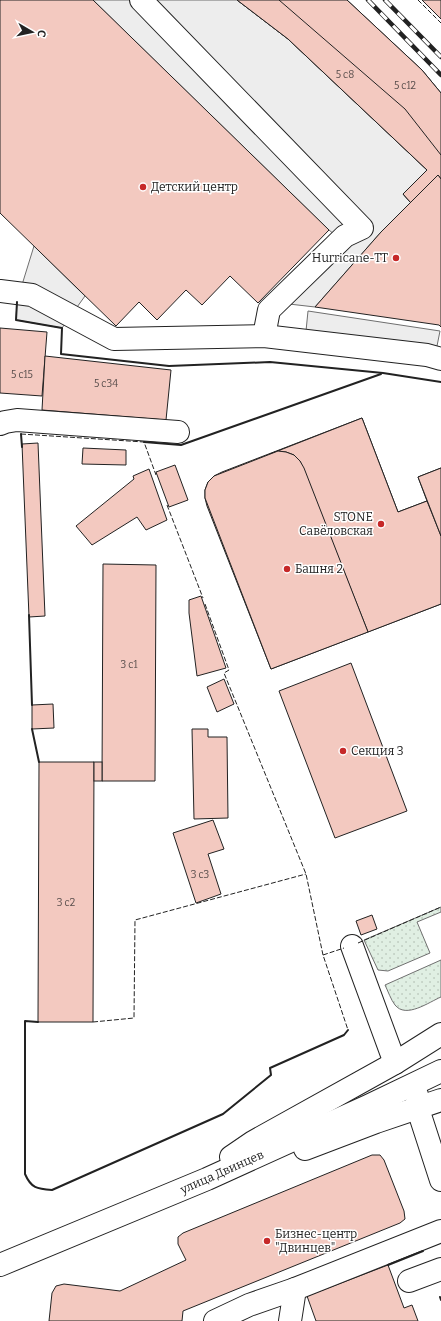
<svg xmlns="http://www.w3.org/2000/svg" width="441" height="1321" viewBox="0 0 441 1321" font-family="Bitter,serif">
  <defs>
    <pattern id="grass-dots" width="8" height="8" patternUnits="userSpaceOnUse"><rect width="8" height="8" fill="#e0efe3"/><path d="M2 2h.1M6 6h.1" fill="none" stroke="#c0cdc2" stroke-width="1.8" stroke-linecap="round"/></pattern>
  </defs>
  <rect width="100%" height="100%" fill="#fff"/>
  <g fill="url(#grass-dots)" stroke="#6f6f6f">
    <path d="M441,907V912L417,922L430,953L388,971L378,970L364,940Z"/>
    <path d="M441,960V997C429,1002 406,1019 395,1005C391,1000 388,991 385,985Z"/>
  </g>
  <g fill="#ededed" stroke="#6f6f6f">
    <path d="M93,0H237L288,39L427,170L403,194L411,203L381,232L315,307L289,304L346,244L329,230Z"/>
    <path d="M34,246L85,296L62,328L16,320L17,301Z"/>
    <path d="M308,311L440,331L436,351L306,331Z"/>
  </g>
  <g fill="#f3c9c0" stroke="#222">
    <path d="M0,0H93L329,230L258,303L230,276L202,305L186,290L157,320L139,302L116,326L0,213Z"/>
    <path d="M237,0H279L405,109L441,155V179L438,175L411,203L403,194L427,170L288,39Z"/>
    <path d="M237,0H347L422,70L441,93V179L438,175L411,203L403,194L427,170L288,39Z"/>
    <path d="M279,0H347L422,70L441,93V155L405,109Z"/>
    <path d="M422,0H441V19Z"/>
    <path d="M438,175L441,179V327L439,325L315,307L381,232Z"/>
    <path d="M0,328L47,332L42,396L0,393Z"/>
    <path d="M45,356L171,370L166,420L42,410Z"/>
    <path d="M362,418L398,512L427,501L418,477L441,468V604L271,669L207,506L205,498V490L208,482L214,476L222,472Z"/>
    <path d="M362,418L398,512L427,501L441,536V604L368,632L300,461L294,455L286,452L278,451L270,454Z"/>
    <path d="M38,443L45,616L29,617L22,444Z"/>
    <path d="M83,448L126,450V465L82,464Z"/>
    <path d="M278,451L286,452L294,455L300,461L304,468L368,632L271,669L205,498V490L208,482L214,476Z"/>
    <path d="M175,465L188,500L169,507L156,472Z"/>
    <path d="M441,468V536L418,477Z"/>
    <path d="M149,469L167,520L146,530L137,517L92,545L76,526L134,479L133,476Z"/>
    <path d="M103,564L156,565L155,781H102Z"/>
    <path d="M201,596L226,668L197,676L189,613V600Z"/>
    <path d="M351,663L407,811L335,838L279,691Z"/>
    <path d="M224,679L234,704L217,712L207,687Z"/>
    <path d="M53,704L54,728L32,729V705Z"/>
    <path d="M192,729H208V737H227L228,818L194,819Z"/>
    <path d="M39,762H94L93,1022H38Z"/>
    <rect x="94" y="762" width="8" height="19"/>
    <path d="M213,820L224,849L208,854L221,894L196,903L173,833Z"/>
    <path d="M372,915L377,929L361,935L356,921Z"/>
    <path d="M372,1155H380L384,1160L404,1211L405,1219L400,1223L183,1311L182,1321H49L52,1293L56,1286L64,1284L120,1291L186,1260L178,1244V1237L183,1233Z"/>
    <path d="M388,1265L404,1308L412,1305L418,1321H316L307,1296Z"/>
  </g>
  <g fill="none" stroke-linecap="round" stroke-linejoin="round">
    <defs>
      <g id="minor">
        <path d="M141,0L362,228L345,236L269,310L264,336"/>
        <path d="M0,291L32,295L114,339L264,336L427,355L441,359"/>
        <path d="M0,424L5,422L17,420L178,432"/>
        <path d="M352,946L395,1063"/>
        <path d="M417,1095L418,1109L441,1180"/>
        <path d="M305,1149L376,1122L441,1100"/>
        <path d="M231,1157L253,1142L395,1063L441,1034"/>
        <path d="M0,1265L207,1179L368,1106L441,1071"/>
        <path d="M409,1281L441,1269"/>
        <path d="M215,1321L249,1305L295,1289"/>
        <path d="M290,1321L295,1289L441,1231"/>
      </g>
    </defs>
    <use href="#minor" stroke="#222" stroke-width="24"/>
    <use href="#minor" stroke="#fff" stroke-width="22"/>
    <defs>
      <g id="rail">
        <path d="M368,0L441,75"/>
        <path d="M385,0L441,57"/>
      </g>
    </defs>
    <use href="#rail" stroke="#222" stroke-width="4.5"/>
    <use href="#rail" stroke="#fff" stroke-width="3" stroke-dasharray="9" stroke-linecap="butt"/>
    <g stroke="#222" stroke-width="1" stroke-dasharray="5 2" stroke-linecap="butt">
      <path d="M418,0L441,23"/>
      <path d="M21,434L144,442L156,475"/>
      <path d="M167,505L203,598"/>
      <path d="M205,604L229,670L224,673L306,874L323,955L348,1030"/>
      <path d="M358,943L441,907"/>
      <path d="M323,955L344,948"/>
      <path d="M93,1022L134,1018L135,920L306,874"/>
    </g>
    <g stroke="#222" stroke-width="2">
      <path d="M17,302L16,320L62,328L61,354L169,366L270,362L383,373L441,382"/>
      <path d="M21,434L22,447"/>
      <path d="M144,442L181,445L381,374"/>
      <path d="M29,615L32,705"/>
      <path d="M32,729L39,762"/>
      <path d="M38,1022L25,1021V1174C31,1188 37,1189 52,1190L223,1114L271,1075L270,1068L344,1035L348,1030"/>
      <path d="M388,1265L423,1251"/>
      <path d="M440,1297L441,1300"/>
    </g>
  </g>
  <g fill="#c62828" stroke="#fff" stroke-width="1.5">
    <circle cx="143" cy="187" r="4"/>
    <circle cx="396" cy="258" r="4"/>
    <circle cx="381" cy="524" r="4"/>
    <circle cx="287" cy="569" r="4"/>
    <circle cx="343" cy="751" r="4"/>
    <circle cx="267" cy="1241" r="4"/>
  </g>
  <g text-anchor="middle" stroke-width="3" stroke-linejoin="round" paint-order="stroke">
    <g font-size="10" fill="#564c4a">
      <text x="345" y="78">5 с8</text>
      <text x="405" y="89">5 с12</text>
      <text x="22" y="378">5 с15</text>
      <text x="106" y="387">5 с34</text>
      <text x="129" y="668">3 с1</text>
      <text x="200" y="878">3 с3</text>
      <text x="66" y="906">3 с2</text>
    </g>
    <g font-size="12" fill="#222" stroke="#fff" text-anchor="start">
      <text x="151" y="191">Детский центр</text>
      <text x="388" y="262" text-anchor="end">Hurricane-TT</text>
      <text x="373" y="521" text-anchor="end">STONE<tspan x="373" dy="14">Савёловская</tspan></text>
      <text x="295" y="573">Башня 2</text>
      <text x="351" y="755">Секция 3</text>
      <text x="275" y="1238">Бизнес-центр<tspan x="275" dy="14">"Двинцев"</tspan></text>
    </g>
    <g font-size="12" fill="#222" stroke="#fff">
      <text transform="translate(222 1172) rotate(-24)" y="4">улица Двинцев</text>
    </g>
  </g>
  <g transform="translate(32 32) rotate(99)" stroke="#ffffff" stroke-width="3" paint-order="stroke">
  <path d="M0-3L7 15L0 10L-7 15Z" fill="#222222"/>
  <text y="-6" font-size="11" font-weight="bold" text-anchor="middle" fill="#222222">С</text>
  </g>
</svg>
